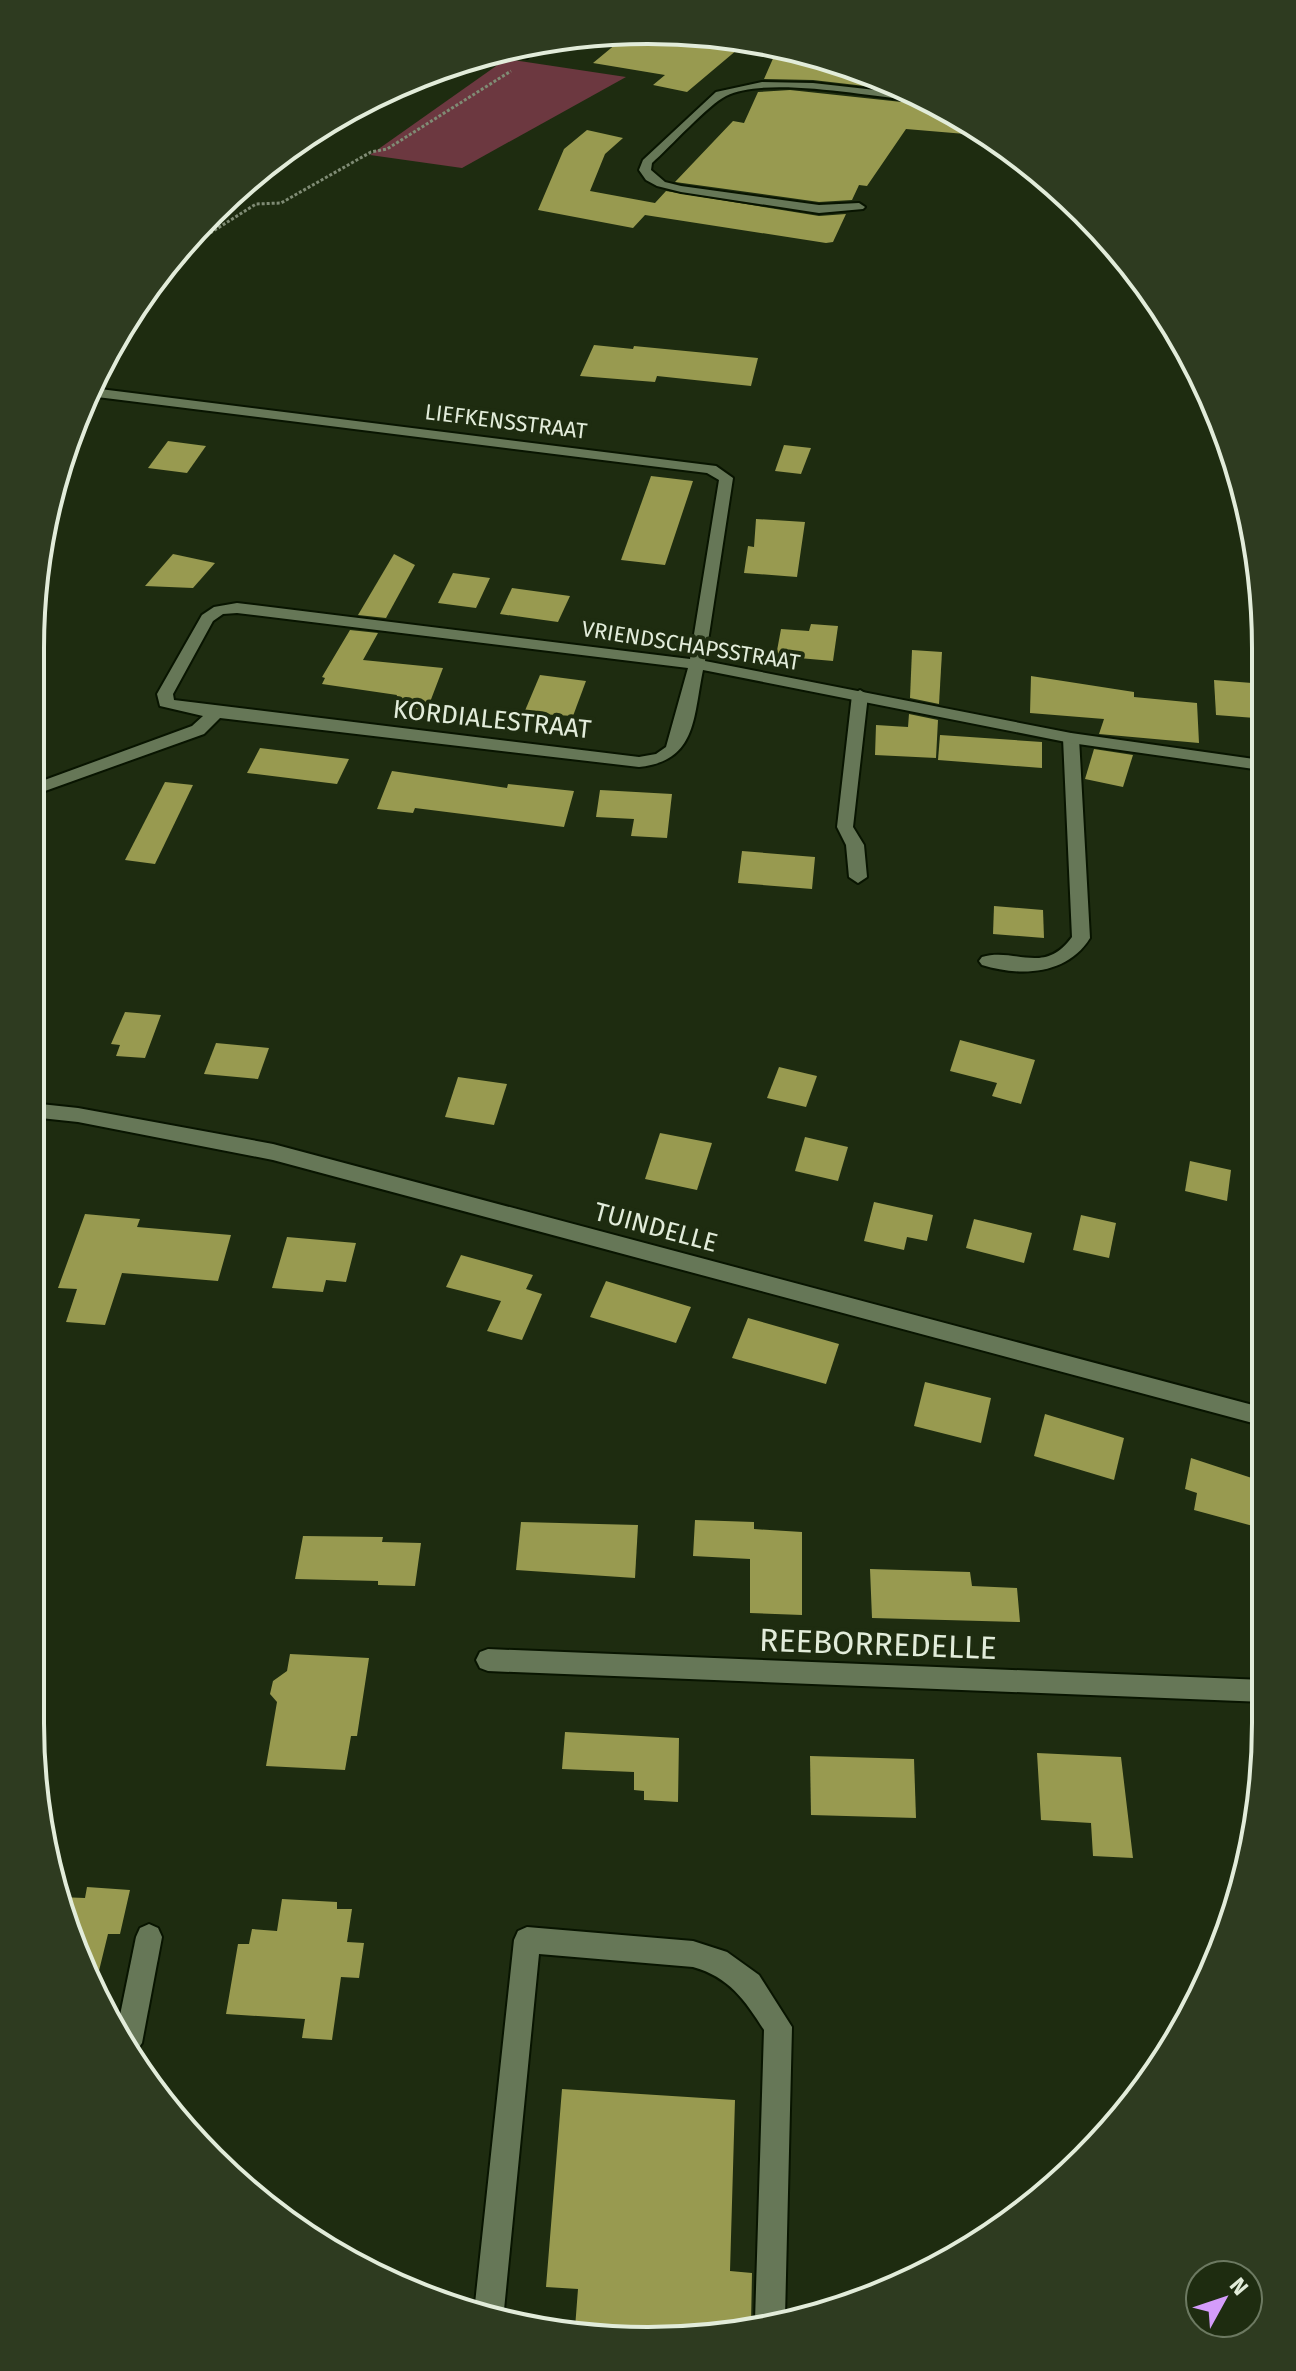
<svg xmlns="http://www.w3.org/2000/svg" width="1296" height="2371" viewBox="0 0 1296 2371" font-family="'Fira Sans',sans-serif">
  <rect width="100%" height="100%" fill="#1e2c10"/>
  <path fill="#6c3840" d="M506,59L626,77L462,168L370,155Z"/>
  <g fill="#989a50">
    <path d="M628,34L744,44L687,92L653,85L665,75L593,63Z"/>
    <path d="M775,54L846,63L908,91L813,80L764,79Z"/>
    <path d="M790,90L911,103L918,100V95L957,113L989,136L906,129L867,186L859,185L852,200L819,202L675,182L733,121L744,123L758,92Z"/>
    <path d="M587,130L623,138L605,154L590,191L655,203L666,191L819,216L846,214L833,242L826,243L645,215L633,228L538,210L564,149Z"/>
    <path d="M594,345L633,349L634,346L758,358L751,386L657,376L655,382L580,376Z"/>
    <path d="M168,441L206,446L187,473L148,468Z"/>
    <path d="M784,445L811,448L801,474L775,471Z"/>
    <path d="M651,476L693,481L665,565L621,560Z"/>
    <path d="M756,519L805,522L797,577L744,573L748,546L754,547Z"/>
    <path d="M173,554L215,563L193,588L145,586Z"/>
    <path d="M394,554L415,565L386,618L358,615Z"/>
    <path d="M453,573L490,578L476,608L438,603Z"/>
    <path d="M512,588L570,596L558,622L500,614Z"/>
    <path d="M811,624L838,626L833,661L776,656L781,629L809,631Z"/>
    <path d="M350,630L378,633L363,660L443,668L427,710L393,707L397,695L322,684L325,678L322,677Z"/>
    <path d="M912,650L942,652L939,704L910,698Z"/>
    <path d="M540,675L586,681L573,716L524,713Z"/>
    <path d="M1031,676L1134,692V697L1197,703L1199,743L1099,734L1104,719L1030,713Z"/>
    <path d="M1214,680L1252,683L1255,718L1216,715Z"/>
    <path d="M909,714L938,720L936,758L875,755L876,725L908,727Z"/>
    <path d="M940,735L1042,742V768L938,760Z"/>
    <path d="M260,748L349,759L337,784L247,773Z"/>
    <path d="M1094,749L1133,755L1123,787L1085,779Z"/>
    <path d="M392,771L507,788L508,784L574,791L564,827L415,808L413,813L377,809Z"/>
    <path d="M165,782L193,785L155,864L125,860Z"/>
    <path d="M600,790L672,794L667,838L631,836L634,819L596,817Z"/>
    <path d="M742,851L815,857L812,889L738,883Z"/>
    <path d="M994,906L1043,910L1044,938L993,934Z"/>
    <path d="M125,1012L161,1015L145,1058L116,1056L120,1045L111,1044Z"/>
    <path d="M960,1040L1035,1060L1021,1104L992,1096L997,1083L950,1071Z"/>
    <path d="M216,1043L269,1048L258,1079L204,1074Z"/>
    <path d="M779,1067L817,1076L806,1107L767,1098Z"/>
    <path d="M458,1077L507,1084L494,1125L445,1117Z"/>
    <path d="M660,1133L712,1143L697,1190L645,1179Z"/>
    <path d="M805,1137L848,1147L838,1181L795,1171Z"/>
    <path d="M1190,1161L1231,1170L1227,1201L1185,1191Z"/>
    <path d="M874,1202L933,1215L927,1241L907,1237L904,1250L864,1241Z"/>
    <path d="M85,1214L140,1219L137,1227L231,1235L218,1281L122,1273L105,1325L66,1322L77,1289L58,1288Z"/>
    <path d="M1081,1215L1116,1223L1109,1258L1073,1250Z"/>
    <path d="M974,1219L1032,1233L1024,1263L966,1248Z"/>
    <path d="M287,1237L356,1243L346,1282L326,1280L323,1292L272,1288Z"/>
    <path d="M461,1255L533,1275L526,1289L542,1294L522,1340L487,1331L501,1301L446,1287Z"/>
    <path d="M606,1281L691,1307L676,1343L590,1317Z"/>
    <path d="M748,1318L839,1344L826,1384L732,1358Z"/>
    <path d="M925,1382L991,1398L981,1443L914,1426Z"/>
    <path d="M1045,1414L1124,1438L1114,1480L1034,1456Z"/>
    <path d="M1191,1458L1264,1482V1529L1194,1510L1197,1493L1185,1489Z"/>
    <path d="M695,1520L754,1522V1529L802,1532V1615L750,1613V1559L693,1556Z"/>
    <path d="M521,1522L638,1525L635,1578L516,1570Z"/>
    <path d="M303,1536L383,1537L382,1542L421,1543L415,1586L378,1585V1581L295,1579Z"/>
    <path d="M870,1569L970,1572L972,1586L1017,1588L1020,1622L872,1618Z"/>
    <path d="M290,1654L369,1658L357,1736H351L345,1770L266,1766L277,1702L270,1694L273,1681L287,1671Z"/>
    <path d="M565,1732L679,1738L678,1802L644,1800V1791L634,1790V1772L562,1769Z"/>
    <path d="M1037,1753L1121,1757L1133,1858L1093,1856L1091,1823L1041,1820Z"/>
    <path d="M810,1756L914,1759L916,1818L811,1815Z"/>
    <path d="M87,1887L130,1890L120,1934H108L96,1983L63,1922L59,1897L85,1898Z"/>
    <path d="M282,1899L337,1902V1909H352L347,1942L364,1943L359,1978L341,1977L332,2040L302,2038L305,2019L226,2014L238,1944H249L252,1929L277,1931Z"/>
    <path d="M562,2089L735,2100L730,2271L752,2273L751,2325L689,2340L575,2328L578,2289L546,2287Z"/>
  </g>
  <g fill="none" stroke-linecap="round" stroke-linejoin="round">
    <defs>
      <g id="service">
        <path d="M860,690L868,695L853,827L864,845L867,877L858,883L849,877L846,845L837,827L852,695Z"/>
        <path d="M1071,733L1079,738L1090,938C1067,975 1021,977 982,965L979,961L982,957C1015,947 1044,976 1072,937L1063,738Z"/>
        <path d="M149,1924L158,1928L162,1937L142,2043L134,2054L118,2025L136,1937L140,1928Z"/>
        <path d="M527,1927L693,1941L727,1952L759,1975L792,2027L785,2317L756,2324L755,2321L764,2030C745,2000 729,1977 693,1967L539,1954L503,2320H488L474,2313L514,1940L518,1931Z"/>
      </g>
      <g id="minor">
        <path d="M545,42L527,58L518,56L531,44Z"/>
        <path d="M762,82L813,83L911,94L916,97L911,100C865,96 766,76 726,96C709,104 669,148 652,163L651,170L665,182L681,186L819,205L859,203L865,207L863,209L819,213L681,192L657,186L646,180L639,170L643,160L716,92Z"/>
        <path d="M92,388L716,466L733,478L705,661L1071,733L1261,760V770L1071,743L703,670C693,718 697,761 639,767L220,718L204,734L31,796V785L192,726L203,716L160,706L157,694L202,615L214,607L237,603L690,659L719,480L707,473L89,396ZM237,613L688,668L666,747L656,754L639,757L174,700L173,694L213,621L223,614Z"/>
        <path d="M31,1103L78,1108L273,1144L1264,1408V1426L273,1160L78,1122L31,1117Z"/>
        <path d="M488,1649L1264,1680V1702L488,1671L480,1668L476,1660L480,1652Z"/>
      </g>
    </defs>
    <use href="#service" stroke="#081400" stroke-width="4"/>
    <use href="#minor" stroke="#081400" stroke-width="4"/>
    <path stroke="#7f8b74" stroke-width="3" stroke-dasharray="3 2" stroke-linecap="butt" d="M172,257L256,204L281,203L371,152L387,149L511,71"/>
    <use href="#service" fill="#667757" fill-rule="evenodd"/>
    <use href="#minor" fill="#667757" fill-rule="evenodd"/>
  </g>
  <g text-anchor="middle" stroke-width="8" stroke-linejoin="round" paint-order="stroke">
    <g font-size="22" fill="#e2ecda" stroke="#1e2c10">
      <text transform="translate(506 421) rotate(7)" y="8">LIEFKENSSTRAAT</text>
      <text transform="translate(691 645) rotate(9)" y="8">VRIENDSCHAPSSTRAAT</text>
    </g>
    <g font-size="26" fill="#e2ecda" stroke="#1e2c10">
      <text transform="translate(492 719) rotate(6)" y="9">KORDIALESTRAAT</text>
      <text transform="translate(656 1227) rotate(15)" y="9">TUINDELLE</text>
    </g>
    <g font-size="32" fill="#e2ecda" stroke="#1e2c10">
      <text transform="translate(878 1644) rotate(2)" y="11">REEBORREDELLE</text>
    </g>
  </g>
  <path d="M0 0H1296V2371H0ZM648 44H648A604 604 0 0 1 1252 648V1723A604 604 0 0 1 648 2327H648A604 604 0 0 1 44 1723V648A604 604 0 0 1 648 44Z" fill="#2e3b20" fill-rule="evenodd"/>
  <path fill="none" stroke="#e2ecda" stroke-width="4" d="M648 44H648A604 604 0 0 1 1252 648V1723A604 604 0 0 1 648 2327H648A604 604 0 0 1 44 1723V648A604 604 0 0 1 648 44Z"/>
  <g transform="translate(1224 2299) rotate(50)"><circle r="38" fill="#1e2c10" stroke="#6c7961" stroke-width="2"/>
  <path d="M0-6L14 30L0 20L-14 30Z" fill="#d49cfb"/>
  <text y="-12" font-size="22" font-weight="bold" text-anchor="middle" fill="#e2ecda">N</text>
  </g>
</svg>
